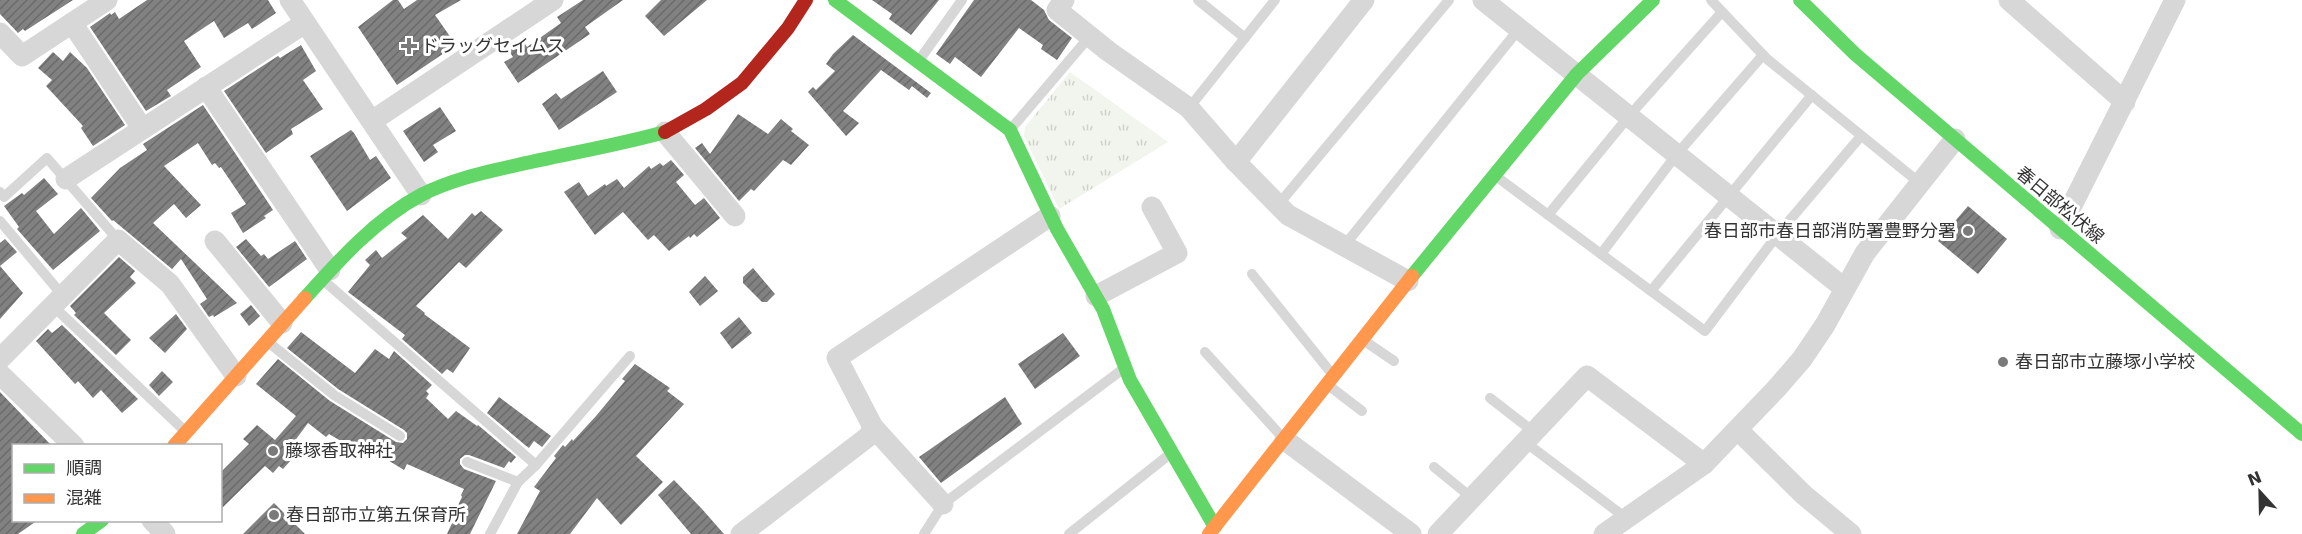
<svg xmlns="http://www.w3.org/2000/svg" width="2302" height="534" viewBox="0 0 2302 534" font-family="'DejaVu Sans','Noto Sans JP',sans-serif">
  <defs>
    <pattern id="grass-tufts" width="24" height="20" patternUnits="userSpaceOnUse" patternTransform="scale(1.5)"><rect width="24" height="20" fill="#f1f5ed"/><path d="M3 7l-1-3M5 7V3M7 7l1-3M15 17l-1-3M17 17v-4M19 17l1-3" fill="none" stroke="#cfd2cc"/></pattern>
    <pattern id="building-hatch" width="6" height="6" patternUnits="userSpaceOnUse" patternTransform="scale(1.5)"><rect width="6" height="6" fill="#818181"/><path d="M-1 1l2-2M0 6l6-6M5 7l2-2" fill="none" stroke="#6a6a6a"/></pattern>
  </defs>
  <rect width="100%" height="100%" fill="#fff"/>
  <path fill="url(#grass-tufts)" d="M1070,72L1168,142L1059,209L1024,136L1025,127Z"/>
  <g fill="url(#building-hatch)">
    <path d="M0,0H73L25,31L23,29L18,33L0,14Z"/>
    <path d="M147,0H268L276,13L252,29L248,23L224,38L214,21L184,41L201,67L167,90L171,96L146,111L90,27L110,13L111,15L115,12L119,19Z"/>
    <path d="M393,0H398L404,9L417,0H461L435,15L456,45L397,85L358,27Z"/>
    <path d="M583,0H623L585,27L590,34L518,83L504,62L513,57L509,51L523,41L527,47L561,23L557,17Z"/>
    <path d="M661,0H707L664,36L645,16Z"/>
    <path d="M872,0H939L911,35L889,19L892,14Z"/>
    <path d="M974,0H1031L1044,10L1049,20L1072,38L1057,60L1041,49L1043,45L1019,28L981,77L955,57L950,64L936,54Z"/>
    <path d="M853,35L931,93L927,98L912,86L909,90L881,70L843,111L859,123L846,136L808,92L813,87L816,90L835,71L826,64L833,54Z"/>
    <path d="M301,45L316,71L303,80L323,109L291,129L293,134L266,153L224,91L278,56L280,58Z"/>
    <path d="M53,52L63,61L70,52L87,68L125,125L93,146L81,128L83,126L46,86L52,80L38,68Z"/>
    <path d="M603,71L617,92L559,130L542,104L556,93L561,99Z"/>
    <path d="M203,105L273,210L264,216L266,218L243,233L231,213L246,204L221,167L219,168L215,163L212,165L198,143L164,166L201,205L186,218L174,204L153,223L237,303L214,317L213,315L209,317L200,304L207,299L181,259L172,269L113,220L112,221L91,198L120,168L147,150L143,144Z"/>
    <path d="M440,107L456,131L433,145L438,152L424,162L403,131Z"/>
    <path d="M738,114L768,134L781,119L793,129L791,131L809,145L791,165L783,160L754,191L751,189L739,201L695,148L702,143L710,154Z"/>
    <path d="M351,130L354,133L370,160L376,156L391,178L347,211L310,156Z"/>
    <path d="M671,160L684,175L676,182L695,205L704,198L720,218L697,237L694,234L690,238L689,236L669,251L654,235L648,240L623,212L595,235L564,192L579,182L588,196L605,184L606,186L617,179L624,188L649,166L651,169L660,163L663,166Z"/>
    <path d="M44,178L58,194L36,211L54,234L81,208L100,231L53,270L17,229L19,227L4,206L22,193L24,195Z"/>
    <path d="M1968,206L2007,239L1978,274L1938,241Z"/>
    <path d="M481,211L503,230L466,268L459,262L416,306L425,313L424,314L470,348L453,373L447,369L442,374L402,339L405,335L348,292L370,265L365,260L376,250L382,258L407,238L401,233L423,215L448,239L472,213L475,216Z"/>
    <path d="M5,239L17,252L0,266L23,293L0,319V243Z"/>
    <path d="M246,239L261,256L264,254L268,259L295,241L307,259L269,287L236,247Z"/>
    <path d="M119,257L135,271L130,277L136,283L104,313L131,340L116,355L74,315L76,313L70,306Z"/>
    <path d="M753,268L775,294L767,302H762L743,283V277Z"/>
    <path d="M705,276L718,291L700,306L689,292Z"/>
    <path d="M251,305L260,316L249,326L240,314Z"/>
    <path d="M176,314L187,329L165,353L149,338Z"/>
    <path d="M739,317L752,333L732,349L720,333Z"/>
    <path d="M62,325L138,399L122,413L101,390L93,398L78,381L75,384L36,341L48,329L52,333Z"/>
    <path d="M301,332L355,373L375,349L389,359L394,351L432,385L426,391L429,394L426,398L448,419L456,411L477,426L478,425L516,457L511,463L509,461L504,468L469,455H465L460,459V464L464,469L496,481L470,534H447L452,523L450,522L462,497L461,495L464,489L407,464L404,470L386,459L384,461L346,444L329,434L326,437L308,423L291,446L293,448L288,455L292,459L283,469L279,466L273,473L265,466L220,510V473L249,444L243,439L257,425L275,440L296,416L256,384L278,359L330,401L396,442L403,443L407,439V433L404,430L338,389L287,348Z"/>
    <path d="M1063,333L1080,356L1035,389L1018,364Z"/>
    <path d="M635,364L670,388L667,391L684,404L636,456L663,482L621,525L597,498L570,534H517L540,491L534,487L556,458L554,456L563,445L565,447L572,439L573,441L596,416L625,381L622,379Z"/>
    <path d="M162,371L173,382L159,396L149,385Z"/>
    <path d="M0,392L52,446H14V520H38L18,534H0Z"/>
    <path d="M499,397L551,436L542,447L534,441L529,448L525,445L487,413Z"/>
    <path d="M1005,397L1022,424L941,483L919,457Z"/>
    <path d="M674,480L702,509L724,534H691L658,495Z"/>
    <path d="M274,503L305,534H243Z"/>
  </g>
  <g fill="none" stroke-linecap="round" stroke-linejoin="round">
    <g stroke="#d7d7d7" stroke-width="10">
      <path d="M1198,0L1245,38"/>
      <path d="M1711,0L1767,59L1921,184"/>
      <path d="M920,59L962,0"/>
      <path d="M1189,108L1275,0"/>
      <path d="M1010,130L1090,36"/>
      <path d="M1497,177L1705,331L1778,234L1861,136"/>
      <path d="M0,192L4,197L47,158L118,240"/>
      <path d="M1278,205L1449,0"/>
      <path d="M1548,215L1629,116L1721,13"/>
      <path d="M0,221L63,296"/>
      <path d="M1344,246L1519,29"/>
      <path d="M1601,254L1677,154L1763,55"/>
      <path d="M1252,274L1332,374"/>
      <path d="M323,280L536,465L630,356"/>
      <path d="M1651,291L1812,95"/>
      <path d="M53,306L186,432"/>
      <path d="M1363,340L1394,361"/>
      <path d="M268,342L334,395L400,436"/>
      <path d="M1205,352L1283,438"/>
      <path d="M1328,385L1362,411"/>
      <path d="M1490,398L1534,432"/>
      <path d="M1525,442L1626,518"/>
      <path d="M467,462L518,482L536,465"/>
      <path d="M1434,467L1472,498"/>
      <path d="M490,534L518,482"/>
      <path d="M924,534L943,504L1123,369"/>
      <path d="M1069,534L1170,454"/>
    </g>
    <g stroke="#d7d7d7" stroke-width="21">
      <path d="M290,0L421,195"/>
      <path d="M1064,0L1057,10L1108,51L1189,108L1236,162L1288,215L1408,281"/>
      <path d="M1483,0L1844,288"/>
      <path d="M2009,0L2125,102"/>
      <path d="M72,23L142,128"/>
      <path d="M0,33L22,56L107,0"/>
      <path d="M206,87L330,270"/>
      <path d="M372,121L553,0"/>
      <path d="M665,132L735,216"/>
      <path d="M1236,162L1364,0"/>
      <path d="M66,179L305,23"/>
      <path d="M2060,229L2175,0"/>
      <path d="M215,241L282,323"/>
      <path d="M1096,296L1177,253L1152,207"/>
      <path d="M0,359L118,240L170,284L236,376"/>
      <path d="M0,374L74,446"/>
      <path d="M873,427L943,504"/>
      <path d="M1738,430L1804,495L1851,534"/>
      <path d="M1285,440L1411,534"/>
      <path d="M152,520L165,534"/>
      <path d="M741,534L869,436L873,427L837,358L1050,216"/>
      <path d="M1438,534L1587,376L1704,464"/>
      <path d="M1604,534L1704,464L1776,389L1802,359L1825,325L1865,253L1955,139"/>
    </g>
    <g stroke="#63d668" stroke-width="14">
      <path d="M835,0L1010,130L1057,229L1103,309L1130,380L1215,527"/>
      <path d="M1800,0L1855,54L2302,434"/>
      <path d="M1412,276L1577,74L1653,0"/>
      <path d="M305,298C339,260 376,219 421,195C450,180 482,173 513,166C564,154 615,146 665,132"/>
      <path d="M83,534L102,520"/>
    </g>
    <g stroke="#ff974d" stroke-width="14">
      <path d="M174,446L305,298"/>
      <path d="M1209,534L1412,276"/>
    </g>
    <path stroke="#b3261e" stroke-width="14" d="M665,132L706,109L742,83L788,28L806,0"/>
  </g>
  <g fill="#7a7a7a" stroke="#fff" stroke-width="2">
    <path d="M406 37h6v6h6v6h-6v6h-6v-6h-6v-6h6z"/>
    <circle cx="1968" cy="231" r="6"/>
    <circle cx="2003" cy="362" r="6"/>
    <circle cx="273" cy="451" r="6"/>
    <circle cx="274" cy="515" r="6"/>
  </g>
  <g text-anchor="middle" stroke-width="6" stroke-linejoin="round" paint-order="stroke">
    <g font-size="18" fill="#333" stroke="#fff" text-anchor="start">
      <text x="421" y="52">ドラッグセイムス</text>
      <text x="1956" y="237" text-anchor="end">春日部市春日部消防署豊野分署</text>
      <text x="2015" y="368">春日部市立藤塚小学校</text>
      <text x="285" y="457">藤塚香取神社</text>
      <text x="286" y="521">春日部市立第五保育所</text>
    </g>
    <g font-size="18" fill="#333" stroke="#fff">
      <text transform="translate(2060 205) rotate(40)" y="6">春日部松伏線</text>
    </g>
  </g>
  <rect x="12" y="444" width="210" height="78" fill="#ffffff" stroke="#adadad" stroke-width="1.5"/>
  <rect x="24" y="464" width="30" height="9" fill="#63d668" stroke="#adadad" stroke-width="1.5"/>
  <text x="66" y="474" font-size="18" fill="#333333">順調</text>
  <rect x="24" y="494" width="30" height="9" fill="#ff974d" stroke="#adadad" stroke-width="1.5"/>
  <text x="66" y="504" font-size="18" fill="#333333">混雑</text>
  <g transform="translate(2260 492) rotate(338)" stroke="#ffffff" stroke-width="4.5" paint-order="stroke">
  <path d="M0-4.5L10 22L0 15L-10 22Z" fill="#333333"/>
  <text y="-9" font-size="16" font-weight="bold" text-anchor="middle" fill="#333333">N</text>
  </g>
</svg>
